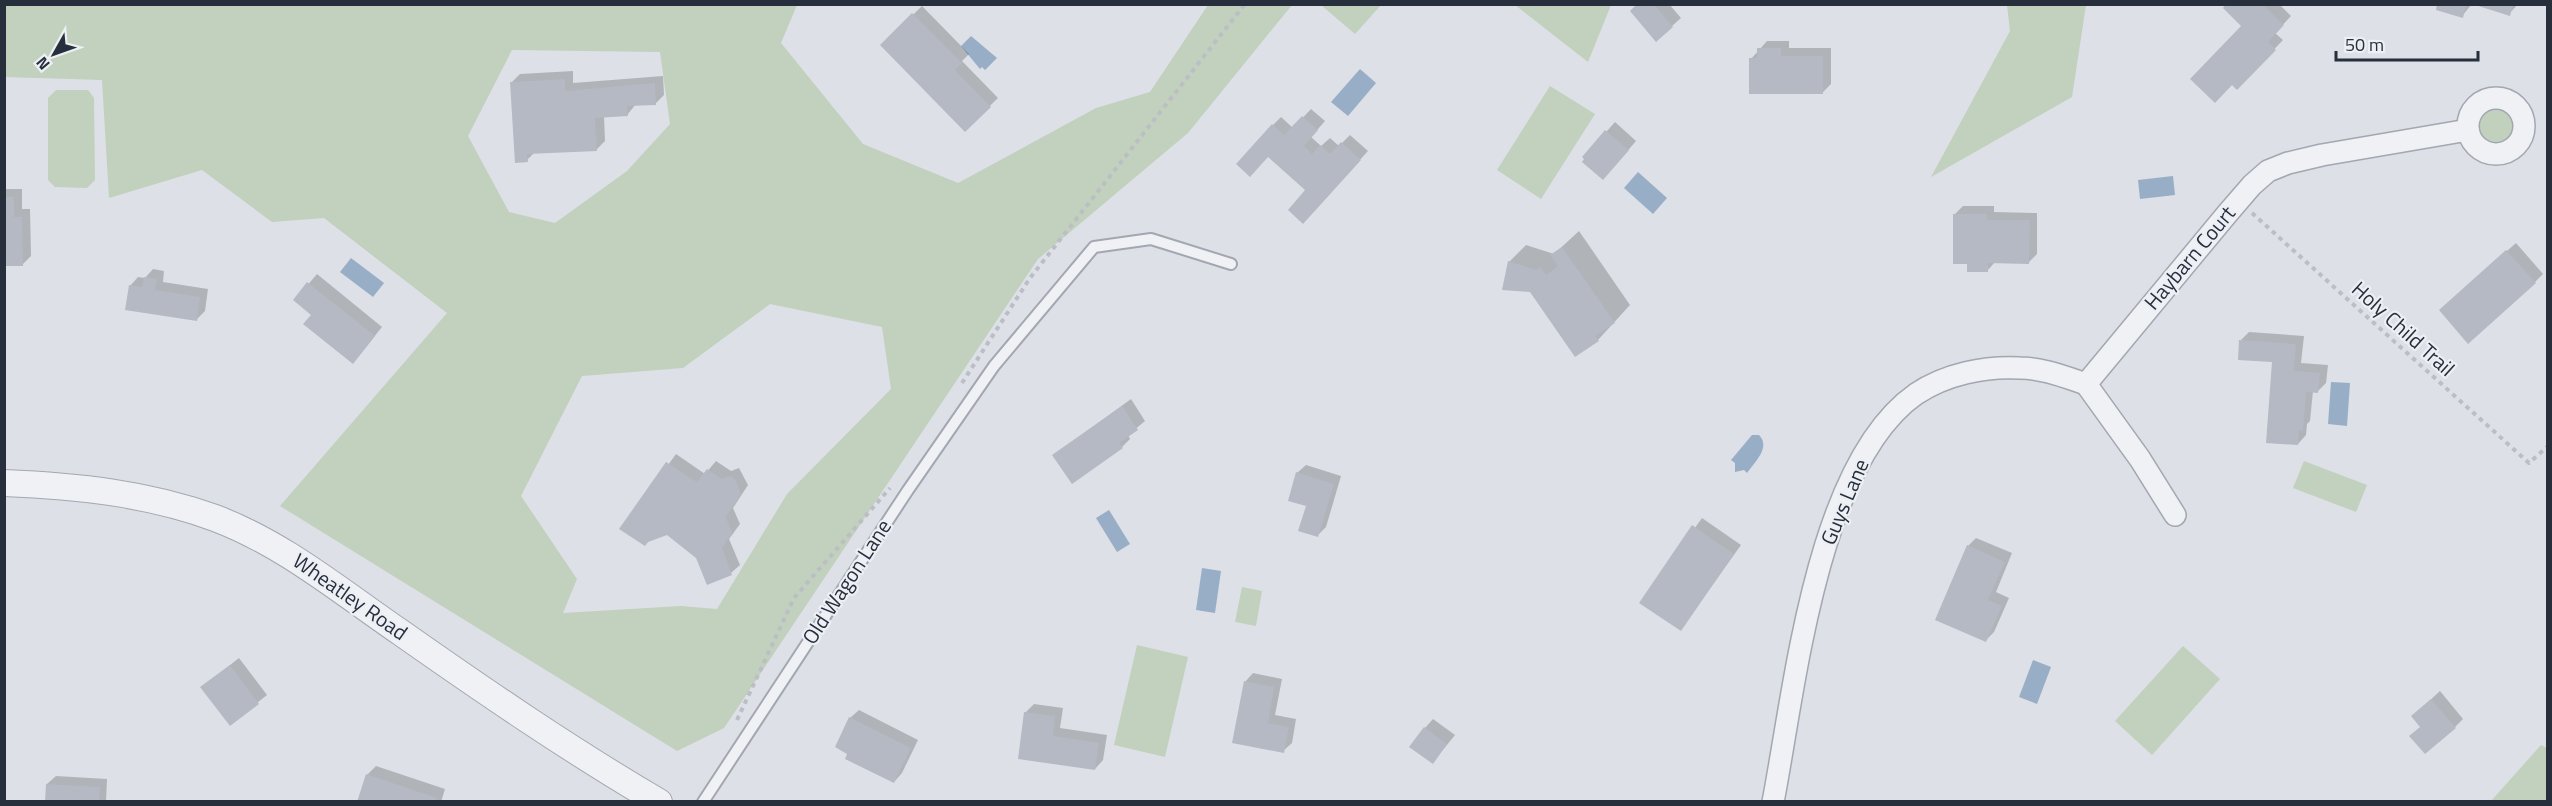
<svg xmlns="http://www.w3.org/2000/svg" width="2552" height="806" viewBox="0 0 2552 806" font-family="'Titillium Web',sans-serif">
  <rect width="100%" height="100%" fill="#dde0e6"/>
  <g fill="#c2d0be" fill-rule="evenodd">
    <path d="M4,5H797L781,43L863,144L958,183L1096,108L1150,92L1208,5H1292L1188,133L1038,259L724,728L677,751L280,506L447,313L324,218L272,222L202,170L109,198L102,80L5,77ZM512,50L660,52L670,124L627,171L555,223L509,212L468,136ZM770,304L882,327L891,389L787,494L717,609L681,606L563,613L577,579L521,496L582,376L683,368Z"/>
    <path d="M1321,5H1381L1355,34Z"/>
    <path d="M1515,5H1611L1588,62Z"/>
    <path d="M2007,5H2086L2072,97L1931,177L2010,31Z"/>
    <path d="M1550,86L1595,114L1541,199L1497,170Z"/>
    <path d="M56,90H88L94,98L95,180L87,188L55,187L48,180V98Z"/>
    <circle cx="2496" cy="125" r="20"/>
    <path d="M2304,461L2367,485L2356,512L2293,488Z"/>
    <path d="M1242,587L1262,591L1256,626L1235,622Z"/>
    <path d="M1137,645L1188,657L1165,757L1114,745Z"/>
    <path d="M2183,646L2220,679L2152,755L2115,721Z"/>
    <path d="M2541,745L2547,748V801H2491Z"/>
  </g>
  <g fill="#98aec6">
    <path d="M971,36L997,58L985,70L982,67L980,69L961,46Z"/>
    <path d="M1360,69L1376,83L1348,116L1331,102Z"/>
    <path d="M1638,172L1667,198L1653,214L1624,188Z"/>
    <path d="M2173,176L2175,195L2140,199L2138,180Z"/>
    <path d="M351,258L384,283L373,297L340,272Z"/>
    <path d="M2331,382L2350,383L2347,426L2328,424Z"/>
    <path d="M1752,435H1759C1771,447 1755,462 1747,473L1744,470L1735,472V463L1731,460Z"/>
    <path d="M1109,510L1130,544L1117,552L1096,518Z"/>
    <path d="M1202,568L1221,571L1215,613L1196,610Z"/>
    <path d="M2033,660L2051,667L2037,704L2019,697Z"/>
  </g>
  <g fill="#0003">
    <path d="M1638,4H1669L1681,18L1672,26Z"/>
    <path d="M2228,4H2279L2291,16L2275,33L2283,40L2237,88L2243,26Z"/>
    <path d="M2439,4H2472L2462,16Z"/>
    <path d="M2475,4H2518L2509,14Z"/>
    <path d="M922,6L969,54L962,61L998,98L965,130L882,45Z"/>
    <path d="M1767,41H1789V48H1831V84L1822,93L1751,59Z"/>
    <path d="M573,71V83L663,76L664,95L656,103L636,104L627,115L604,116L605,141L597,149L535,152L527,160L512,82L520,74Z"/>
    <path d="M1311,109L1325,121L1311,137L1321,146L1330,138L1339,146L1350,135L1368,151L1312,213L1308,190L1269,155L1273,125L1281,117L1293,128Z"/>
    <path d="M1615,122L1636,141L1611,170L1584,157Z"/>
    <path d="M4,189H22V209H30L31,256L23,264H4Z"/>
    <path d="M1963,206H1994V212L2037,213V254L2029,262L1996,261L1987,271L1968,262L1955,214Z"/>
    <path d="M1579,231L1630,305L1598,340L1531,291L1509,262L1526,245L1554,254Z"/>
    <path d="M2516,243L2543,274L2535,282L2449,302Z"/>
    <path d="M153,269L164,271L163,282L208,289L205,311L196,320L130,286L138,277L145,278Z"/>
    <path d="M317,274L382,327L361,353L295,300Z"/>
    <path d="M2249,332L2304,336L2301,363L2328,365L2326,383L2318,391H2313L2310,421L2307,424L2306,435L2298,444L2274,361L2241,340Z"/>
    <path d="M1131,399L1145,421L1128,435L1130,439L1122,447L1054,455Z"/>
    <path d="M676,454L705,474L716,461L731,471L739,468L748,485L733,508L740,524L729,539L740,565L731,573L708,583L697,557L667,533L622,529Z"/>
    <path d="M1306,465L1341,476L1326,527L1318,535L1297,473Z"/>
    <path d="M1702,518L1741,545L1681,629L1642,602Z"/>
    <path d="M1976,538L2012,553L1996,592L2009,598L1994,632L1986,640L1968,546Z"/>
    <path d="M239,658L267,695L230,724L202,687Z"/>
    <path d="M1253,673L1282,679L1275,715L1296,719L1292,743L1283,751L1245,682Z"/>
    <path d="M2440,691L2463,719L2455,727L2421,726L2413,716Z"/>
    <path d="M1034,704L1063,708L1060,728L1107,735L1103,760L1095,769L1020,758L1026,712Z"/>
    <path d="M859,710L918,740L902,773L894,782L850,718Z"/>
    <path d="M1433,719L1455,735L1433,762L1425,728Z"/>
    <path d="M376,766L445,789L441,802H359L367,775Z"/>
    <path d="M56,776L107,779L106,802H46L47,784Z"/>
  </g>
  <g fill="#b4b9c3">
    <path d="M1637,4H1654L1673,27L1656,42L1630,11Z"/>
    <path d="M2226,4H2262L2284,25L2268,42L2276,50L2237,90L2232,85L2215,103L2190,79L2241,26L2223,8Z"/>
    <path d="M2437,4H2466L2463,18L2436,10Z"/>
    <path d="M2472,4H2513L2510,16Z"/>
    <path d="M912,13L962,63L955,70L991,107L965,132L880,45Z"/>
    <path d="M1757,48H1781V56H1823V94H1749V58H1757Z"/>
    <path d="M565,79V91L655,83L656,105L627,106L628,116L595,118L597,151L527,154L528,162L515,163L510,82Z"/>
    <path d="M1302,116L1318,130L1304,146L1312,154L1320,145L1330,154L1341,142L1361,160L1303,224L1288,210L1305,190L1268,157L1250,177L1236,164L1272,124L1284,135Z"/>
    <path d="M1605,130L1629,150L1603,180L1582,162L1584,159L1582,157Z"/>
    <path d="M4,197H14V217H22L23,266H4Z"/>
    <path d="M1953,214H1987V220H2030L2029,264L1988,263V272H1967V264H1953Z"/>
    <path d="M1562,247L1615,323L1595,336L1599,341L1575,357L1530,292L1502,290L1508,261L1536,270L1540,267L1546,275L1558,266L1550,255Z"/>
    <path d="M2506,250L2536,283L2468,344L2439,310Z"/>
    <path d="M144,277L157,279L155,290L200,297L197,321L125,310L129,285L142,287Z"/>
    <path d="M307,282L375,336L353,364L303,324L311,315L293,300Z"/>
    <path d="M2239,340L2296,344L2294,371L2320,373L2318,393L2306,392L2303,431L2299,430L2298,445L2266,443L2272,362L2238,360Z"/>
    <path d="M1122,406L1138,430L1119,443L1123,448L1072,484L1052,455Z"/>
    <path d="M666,462L697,482L707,469L722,479L730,476L735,479L741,494L726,517L732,533L722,548L732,575L707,585L696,558L667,535L648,542L645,546L619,529Z"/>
    <path d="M1296,472L1334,484L1318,537L1298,531L1306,506L1288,501Z"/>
    <path d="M1692,525L1734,554L1681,631L1639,603Z"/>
    <path d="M1967,545L2005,562L1988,600L2002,606L1986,642L1935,620Z"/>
    <path d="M230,665L259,704L230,726L200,687Z"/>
    <path d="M1244,681L1274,687L1268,723L1289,727L1284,753L1232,743Z"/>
    <path d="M2431,699L2456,728L2425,754L2409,736L2420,727L2411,716Z"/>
    <path d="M1024,712L1055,716L1053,736L1099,743L1095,770L1018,759Z"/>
    <path d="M849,717L911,748L894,783L845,759L847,754L835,747Z"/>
    <path d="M1424,727L1447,744L1433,764L1409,747Z"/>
    <path d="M366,774L437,798L436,802H357Z"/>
    <path d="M46,784L100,787L99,802H45Z"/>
  </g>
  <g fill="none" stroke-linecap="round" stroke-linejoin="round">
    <defs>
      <path id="service" d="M703,802L908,490L994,366L1094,247L1151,239L1231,264"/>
      <g id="minor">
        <circle cx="2496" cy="126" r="28"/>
        <path d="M2086,384L2227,214L2252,185L2268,171L2288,163L2322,155L2468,130"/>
        <path d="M2086,384L2140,459L2175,515"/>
        <path d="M1773,802C1795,689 1816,464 1916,394C1946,374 1985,366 2020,368C2042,368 2065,377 2086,384"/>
      </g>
      <path id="tertiary" d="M4,483C76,486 147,493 215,518C284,544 340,591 400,632C484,691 570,750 659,802"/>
    </defs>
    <use href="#service" stroke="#a3a7b0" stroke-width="14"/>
    <use href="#minor" stroke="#a3a7b0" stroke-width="24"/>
    <use href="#tertiary" stroke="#a3a7b0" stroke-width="28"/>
    <g stroke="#bbbec5" stroke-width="4" stroke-dasharray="4.5 4.5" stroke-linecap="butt">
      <path d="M2252,213L2529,463L2548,446"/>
      <path d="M962,383L1030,278L1245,4"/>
      <path d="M737,720L794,598L890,488"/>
    </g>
    <use href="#service" stroke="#eff1f5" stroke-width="10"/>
    <use href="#minor" stroke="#eff1f5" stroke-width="21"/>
    <use href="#tertiary" stroke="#eff1f5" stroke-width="26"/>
  </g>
  <g text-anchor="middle" stroke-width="4.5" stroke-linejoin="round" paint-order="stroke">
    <g font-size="21" fill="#272e3c" stroke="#eceff4">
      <text transform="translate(2190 258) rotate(-50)" y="7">Haybarn Court</text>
      <text transform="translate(2403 329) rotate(42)" y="7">Holy Child Trail</text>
      <text transform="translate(1845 502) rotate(-67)" y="7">Guys Lane</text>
      <text transform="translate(847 582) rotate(-57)" y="7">Old Wagon Lane</text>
      <text transform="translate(350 597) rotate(35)" y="7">Wheatley Road</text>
    </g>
  </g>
  <rect width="2552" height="806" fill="none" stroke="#272e3c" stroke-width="12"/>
  <g transform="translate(54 54) rotate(230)" stroke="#eceff4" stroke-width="4.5" paint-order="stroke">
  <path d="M0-4.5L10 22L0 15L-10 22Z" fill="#272e3c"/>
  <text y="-9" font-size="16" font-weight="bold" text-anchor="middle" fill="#272e3c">N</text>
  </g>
  <path d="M2336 51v9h142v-9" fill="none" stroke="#272e3c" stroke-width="3"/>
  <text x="2345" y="51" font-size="18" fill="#272e3c" stroke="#eceff4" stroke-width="4.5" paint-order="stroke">50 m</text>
</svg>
